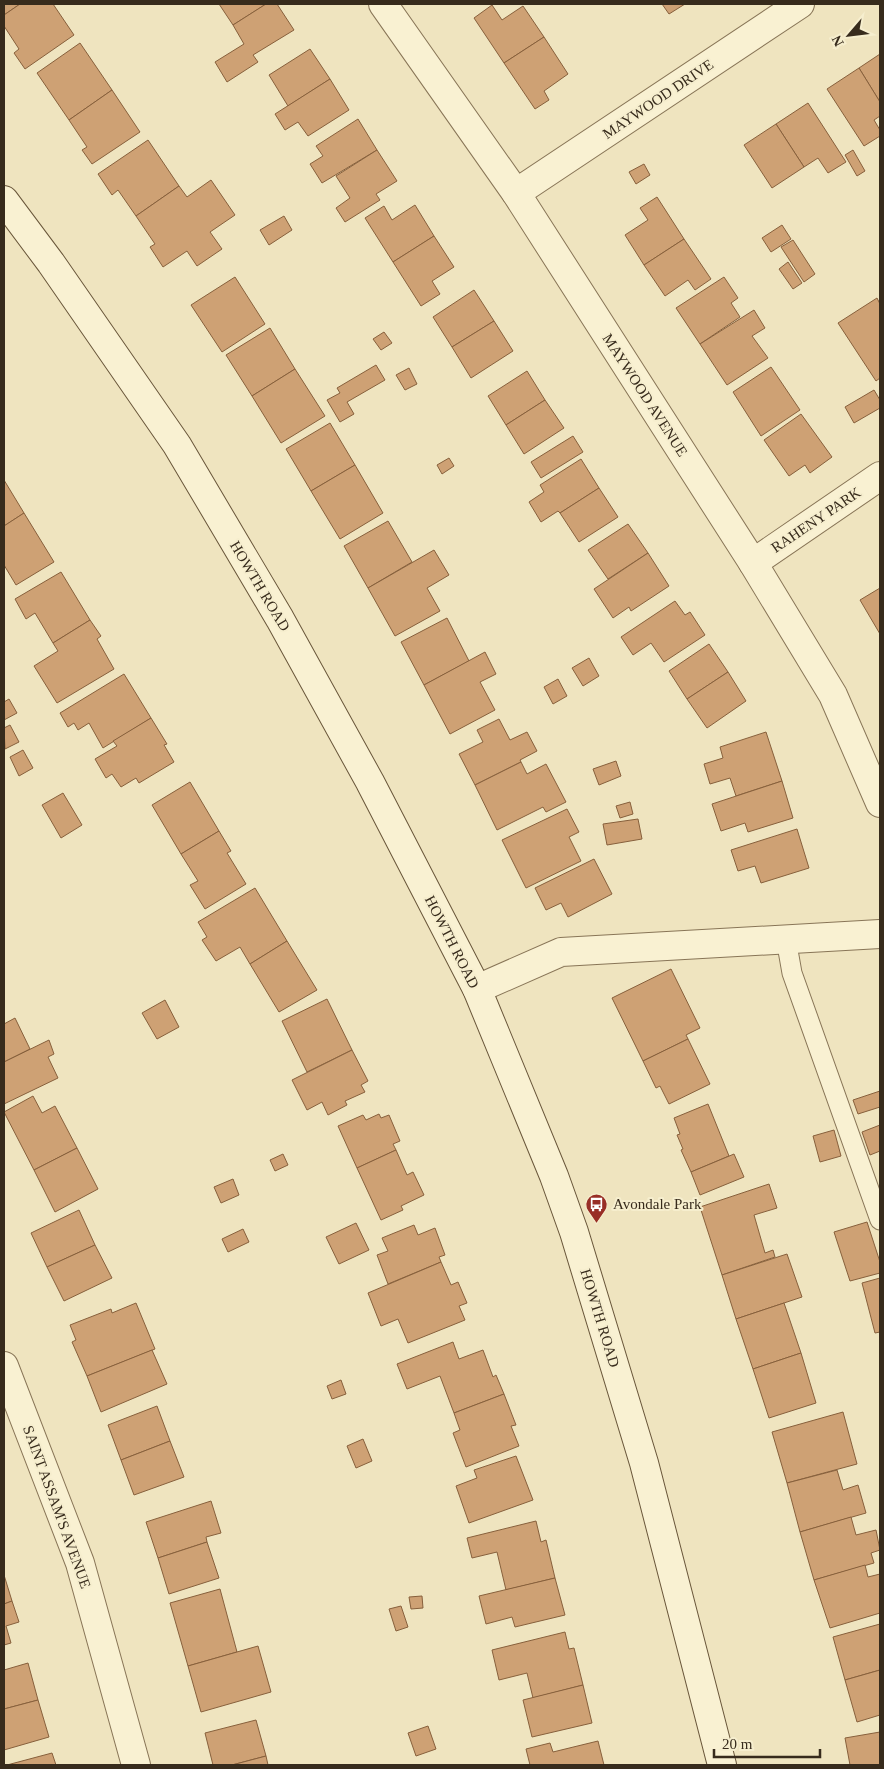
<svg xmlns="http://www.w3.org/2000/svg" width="884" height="1769" viewBox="0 0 884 1769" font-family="'Times New Roman',serif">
  <rect width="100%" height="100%" fill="#efe4bf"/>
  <g fill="#cea174" stroke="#87603c">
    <path d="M4,4H20L4,15Z"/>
    <path d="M20,4H53L74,35L25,69L14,53L19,49L4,26V15Z"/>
    <path d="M219,4H266L233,25Z"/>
    <path d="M266,4H277L294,30L253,55L258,62L227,82L215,62L244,44L233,25Z"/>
    <path d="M662,4H685L669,14Z"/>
    <path d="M492,5L502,20L523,6L544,37L504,63L474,18Z"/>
    <path d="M544,37L568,74L544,91L549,100L535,109L504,63Z"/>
    <path d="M80,43L112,90L69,120L37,73Z"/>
    <path d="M310,49L330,79L288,106L269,75Z"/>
    <path d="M880,54V102L859,68Z"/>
    <path d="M859,68L880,102V116L874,120L880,130V136L864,146L827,89Z"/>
    <path d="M330,79L349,110L308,136L298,122L285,130L275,114Z"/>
    <path d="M112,90L140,132L92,164L82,150L87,147L69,120Z"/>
    <path d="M808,103L846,162L828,173L818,158L804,167L776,124Z"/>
    <path d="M358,119L377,150L322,183L310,164L323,156L316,146Z"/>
    <path d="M776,124L804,167L772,188L744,145Z"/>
    <path d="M148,140L179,186L136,216L118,190L112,195L98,174Z"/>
    <path d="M377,150L397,181L376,194L380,200L345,222L336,208L350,198L336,176Z"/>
    <path d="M853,150L865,171L857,176L845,155Z"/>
    <path d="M644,164L650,175L636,184L629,172Z"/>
    <path d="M211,180L235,215L210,232L222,249L197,266L187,251L163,267L150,247L155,244L136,216L179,186L187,197Z"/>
    <path d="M657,197L684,239L644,265L625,235L648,220L640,208Z"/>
    <path d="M415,205L434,236L393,262L365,218L384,206L392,220Z"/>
    <path d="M284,216L292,230L269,245L260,230Z"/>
    <path d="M782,225L791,239L771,252L762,238Z"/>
    <path d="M434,236L454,267L432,281L440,294L421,306L393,262Z"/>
    <path d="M684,239L711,279L695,290L688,280L665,296L644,265Z"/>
    <path d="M793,240L815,274L804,282L781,247Z"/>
    <path d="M788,262L802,283L793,289L779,269Z"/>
    <path d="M235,277L265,324L222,352L191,305Z"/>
    <path d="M724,277L738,298L731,303L740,317L700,344L676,308Z"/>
    <path d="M474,290L494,321L452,347L433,317Z"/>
    <path d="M877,298L880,304V378L876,381L838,323Z"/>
    <path d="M754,310L765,328L752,336L768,358L727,385L700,344Z"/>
    <path d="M494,321L513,351L471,378L452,347Z"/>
    <path d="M270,328L295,369L252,396L226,355Z"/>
    <path d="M384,332L392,343L381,350L373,339Z"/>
    <path d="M376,365L385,380L347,402L354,414L340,422L327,400L340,393L337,388Z"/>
    <path d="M771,367L800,410L761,436L733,392Z"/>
    <path d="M409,368L417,384L405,390L396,375Z"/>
    <path d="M295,369L325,416L281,443L252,396Z"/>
    <path d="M527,371L545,400L506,425L488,396Z"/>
    <path d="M874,390L880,400V408L854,423L845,407Z"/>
    <path d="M545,400L564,428L524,454L506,425Z"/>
    <path d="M801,414L832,457L810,473L805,465L789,476L764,440Z"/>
    <path d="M330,423L355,465L311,491L286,449Z"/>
    <path d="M573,436L583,452L541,478L531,462Z"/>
    <path d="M449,458L454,466L442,474L437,465Z"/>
    <path d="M581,459L599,488L560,513L558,511L541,522L529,502L544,492L540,485Z"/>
    <path d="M355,465L383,513L340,539L311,491Z"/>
    <path d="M4,480L24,513L4,526Z"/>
    <path d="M599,488L618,517L579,542L560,513Z"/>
    <path d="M24,513L54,562L16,585L4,565V526Z"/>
    <path d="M388,521L412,562L368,588L344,546Z"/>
    <path d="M628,524L648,553L608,579L588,550Z"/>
    <path d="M434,550L449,575L427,588L440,611L395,636L368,588Z"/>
    <path d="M648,553L669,586L631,611L629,607L613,618L594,589Z"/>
    <path d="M61,572L90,620L53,643L35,613L26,619L15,599Z"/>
    <path d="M880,588V634L860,600Z"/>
    <path d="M675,601L685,615L690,612L705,635L664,662L651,643L633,655L621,637Z"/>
    <path d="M447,618L469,661L424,685L401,642Z"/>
    <path d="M90,620L101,636L97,639L114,669L57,703L34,666L58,651L53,643Z"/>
    <path d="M709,644L728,672L687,699L669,671Z"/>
    <path d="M485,652L496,674L480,682L495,710L450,734L424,685Z"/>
    <path d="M589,658L599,676L583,686L572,668Z"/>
    <path d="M728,672L746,701L707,728L687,699Z"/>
    <path d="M124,674L151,718L103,748L89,723L78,730L74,723L68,727L60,713Z"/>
    <path d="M558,679L567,696L553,704L544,687Z"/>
    <path d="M9,699L17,713L4,720V702Z"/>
    <path d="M151,718L167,744L164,745L174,762L139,783L136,778L121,787L112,774L106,778L95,759L117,746L113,741Z"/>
    <path d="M499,719L510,740L527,732L537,751L520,760L521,762L475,785L459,754L483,742L477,730Z"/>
    <path d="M10,725L19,742L5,749L4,728Z"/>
    <path d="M766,732L782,781L736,796L730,778L710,784L704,764L723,758L720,747Z"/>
    <path d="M23,750L33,768L19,776L10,757Z"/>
    <path d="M616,761L621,776L599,785L593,769Z"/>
    <path d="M521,762L527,774L546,764L566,802L546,812L543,807L497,830L475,785Z"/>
    <path d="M782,781L793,818L748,832L745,823L721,831L712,804Z"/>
    <path d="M190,782L219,831L181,854L152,805Z"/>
    <path d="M63,793L82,825L61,838L42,805Z"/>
    <path d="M630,802L633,814L620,818L616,806Z"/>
    <path d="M567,809L579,832L569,837L581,861L526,888L502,840Z"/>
    <path d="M638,819L642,839L607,845L603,824Z"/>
    <path d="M797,829L809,868L761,883L755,866L738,871L731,850Z"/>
    <path d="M219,831L231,851L227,853L246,884L205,909L190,885L198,881L181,854Z"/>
    <path d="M594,859L612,894L568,917L561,903L546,910L535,888Z"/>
    <path d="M255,888L287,941L250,964L240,947L216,961L202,940L207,937L198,922Z"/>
    <path d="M287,941L317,990L279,1012L250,964Z"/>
    <path d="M671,969L700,1028L686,1035L688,1039L643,1061L612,998Z"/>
    <path d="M327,999L352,1050L307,1072L282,1021Z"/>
    <path d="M165,1000L179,1027L157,1039L142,1013Z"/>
    <path d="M15,1018L30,1049L4,1062V1024Z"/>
    <path d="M688,1039L710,1084L669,1104L660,1086L656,1088L643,1061Z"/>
    <path d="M49,1040L54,1054L48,1057L58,1078L4,1104V1062Z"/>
    <path d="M352,1050L368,1081L361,1085L365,1092L345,1101L347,1105L328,1115L322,1102L307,1110L292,1080Z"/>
    <path d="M880,1091V1107L858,1114L853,1100Z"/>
    <path d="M33,1096L42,1113L55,1106L77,1148L34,1170L4,1112Z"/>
    <path d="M708,1104L729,1156L691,1172L681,1150L683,1149L677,1135L680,1134L674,1118Z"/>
    <path d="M379,1114L381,1118L389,1115L400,1141L393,1144L396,1150L357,1168L338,1126L363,1115L366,1120Z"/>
    <path d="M880,1125V1151L870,1155L862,1132Z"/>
    <path d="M834,1130L841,1156L820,1162L813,1136Z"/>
    <path d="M77,1148L98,1189L55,1212L34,1170Z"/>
    <path d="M396,1150L407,1175L413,1172L424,1195L401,1206L403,1210L381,1220L357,1168Z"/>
    <path d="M283,1154L288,1165L275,1171L270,1160Z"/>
    <path d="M734,1154L744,1177L700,1195L691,1172Z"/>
    <path d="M233,1179L239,1195L221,1203L214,1187Z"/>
    <path d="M769,1184L777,1208L754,1215L765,1253L773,1250L775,1257L722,1275L700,1207Z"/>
    <path d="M79,1210L95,1245L47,1267L31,1233Z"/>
    <path d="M867,1222L880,1262V1273L850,1281L834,1232Z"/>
    <path d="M356,1223L369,1250L339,1264L326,1237Z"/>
    <path d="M414,1225L418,1235L435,1228L445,1255L439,1257L441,1262L388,1284L377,1255L388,1251L382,1238Z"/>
    <path d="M243,1229L249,1242L228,1252L222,1239Z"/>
    <path d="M95,1245L112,1278L64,1301L47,1267Z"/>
    <path d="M787,1254L802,1297L736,1319L722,1275Z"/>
    <path d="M441,1262L451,1285L458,1282L467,1303L459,1306L465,1320L408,1343L398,1319L381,1326L368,1293Z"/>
    <path d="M880,1278V1332L875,1333L862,1283Z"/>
    <path d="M136,1303L155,1349L87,1376L72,1342L76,1340L70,1325L111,1309L112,1313Z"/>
    <path d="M784,1303L801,1353L753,1369L736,1319Z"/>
    <path d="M453,1342L459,1359L483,1350L493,1377L496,1375L504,1394L454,1413L440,1376L407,1389L397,1364Z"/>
    <path d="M152,1350L167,1384L101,1412L87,1376Z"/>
    <path d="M801,1353L816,1403L769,1418L753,1369Z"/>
    <path d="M341,1380L346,1394L332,1399L327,1386Z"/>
    <path d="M504,1394L516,1425L511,1426L519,1446L466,1467L453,1433L460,1430L454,1413Z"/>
    <path d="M157,1406L170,1441L121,1460L108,1425Z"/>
    <path d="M843,1412L857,1464L787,1483L772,1432Z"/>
    <path d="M363,1439L372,1461L356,1468L347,1446Z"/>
    <path d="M170,1441L184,1477L134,1495L121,1460Z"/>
    <path d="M516,1456L533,1500L469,1523L456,1486L477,1478L474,1470Z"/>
    <path d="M837,1470L843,1490L858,1485L866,1513L800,1532L787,1483Z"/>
    <path d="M211,1501L221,1533L206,1537L207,1542L158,1558L146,1522Z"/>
    <path d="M851,1517L856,1535L876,1530L880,1550L871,1553L874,1563L814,1580L800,1532Z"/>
    <path d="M536,1521L541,1542L546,1540L555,1578L506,1590L497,1552L472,1558L467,1538Z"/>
    <path d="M207,1542L219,1578L169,1594L158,1558Z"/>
    <path d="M865,1565L868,1577L880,1574V1613L830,1628L814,1580Z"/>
    <path d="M4,1575L12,1601L4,1604Z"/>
    <path d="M555,1578L565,1615L515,1627L512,1617L486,1624L479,1596Z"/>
    <path d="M220,1589L237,1652L188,1666L170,1603Z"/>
    <path d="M422,1596L423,1608L411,1609L409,1597Z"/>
    <path d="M12,1601L19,1622L6,1626L11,1643L4,1645V1604Z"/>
    <path d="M401,1606L408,1627L396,1631L389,1609Z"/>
    <path d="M880,1624V1670L845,1680L833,1637Z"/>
    <path d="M565,1632L569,1649L574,1648L583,1685L533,1698L527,1673L499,1680L492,1650Z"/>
    <path d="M258,1646L271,1692L201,1712L188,1666Z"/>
    <path d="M28,1663L38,1700L4,1709V1670Z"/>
    <path d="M880,1670V1715L857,1722L845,1680Z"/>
    <path d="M583,1685L592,1723L532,1737L523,1700Z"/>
    <path d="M38,1700L49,1737L4,1750V1709Z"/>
    <path d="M256,1720L266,1756L232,1765H213L205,1733Z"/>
    <path d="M428,1726L436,1749L416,1756L408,1733Z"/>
    <path d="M880,1732V1765H850L845,1738Z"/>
    <path d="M598,1741L604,1765H530L526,1749L550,1743L553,1752Z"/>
    <path d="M52,1753L56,1765H7Z"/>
    <path d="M266,1756L268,1765H232Z"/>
  </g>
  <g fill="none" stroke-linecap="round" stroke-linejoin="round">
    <defs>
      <path id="service" d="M786,939L792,973L880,1220"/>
      <g id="minor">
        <path d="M383,4L516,193L753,563L833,695L880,803"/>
        <path d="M516,193L800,4"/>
        <path d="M753,563L880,476"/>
        <path d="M477,989L561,952L880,934"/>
        <path d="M4,1366L80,1563L136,1765"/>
      </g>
      <path id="secondary" d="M4,200L51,263L177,445L280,619L370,782L477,989L554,1176L574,1232L644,1463L722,1765"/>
    </defs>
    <use href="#service" stroke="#887557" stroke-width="21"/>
    <use href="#minor" stroke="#887557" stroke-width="30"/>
    <use href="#secondary" stroke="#69563a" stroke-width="30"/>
    <use href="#service" stroke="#f9f1d2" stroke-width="19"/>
    <use href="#minor" stroke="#f9f1d2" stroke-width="28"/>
    <use href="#secondary" stroke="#f9f1d2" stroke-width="28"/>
  </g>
  <defs>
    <symbol id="bus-pin" viewBox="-11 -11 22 30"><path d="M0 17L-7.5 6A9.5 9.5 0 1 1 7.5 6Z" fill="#982e26" stroke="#f6eece"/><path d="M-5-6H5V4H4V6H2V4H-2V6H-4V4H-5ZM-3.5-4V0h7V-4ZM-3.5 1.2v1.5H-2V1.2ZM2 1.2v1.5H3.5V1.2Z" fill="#fff"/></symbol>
  </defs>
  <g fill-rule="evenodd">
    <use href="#bus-pin" x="584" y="1192" width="25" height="34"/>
  </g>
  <g text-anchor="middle" stroke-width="4" stroke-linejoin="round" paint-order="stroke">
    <g font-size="15" fill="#372b1c" stroke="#f6eece">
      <text transform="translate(658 99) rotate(-34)" y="5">MAYWOOD DRIVE</text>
      <text transform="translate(645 395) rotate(57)" y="5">MAYWOOD AVENUE</text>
      <text transform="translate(816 520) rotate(-34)" y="5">RAHENY PARK</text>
      <text transform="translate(260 586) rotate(59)" y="5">HOWTH ROAD</text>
      <text transform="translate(452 942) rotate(63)" y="5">HOWTH ROAD</text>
      <text transform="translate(600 1318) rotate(73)" y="5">HOWTH ROAD</text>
      <text transform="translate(57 1507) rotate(70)" y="5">SAINT ASSAM'S AVENUE</text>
    </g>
    <g font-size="15" fill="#372b1c" stroke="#f6eece" text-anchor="start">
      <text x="613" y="1209">Avondale Park</text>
    </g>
  </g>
  <rect width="884" height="1769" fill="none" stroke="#372b1c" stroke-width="10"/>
  <g transform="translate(849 35) rotate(242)" stroke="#f6eece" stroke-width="4" paint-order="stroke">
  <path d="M0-4L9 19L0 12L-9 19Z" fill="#372b1c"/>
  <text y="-8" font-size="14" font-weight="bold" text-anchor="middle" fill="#372b1c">N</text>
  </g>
  <path d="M714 1749v8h106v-8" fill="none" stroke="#372b1c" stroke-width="2.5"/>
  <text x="722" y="1749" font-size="15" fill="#372b1c" stroke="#f6eece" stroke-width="4" paint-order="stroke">20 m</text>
</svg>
